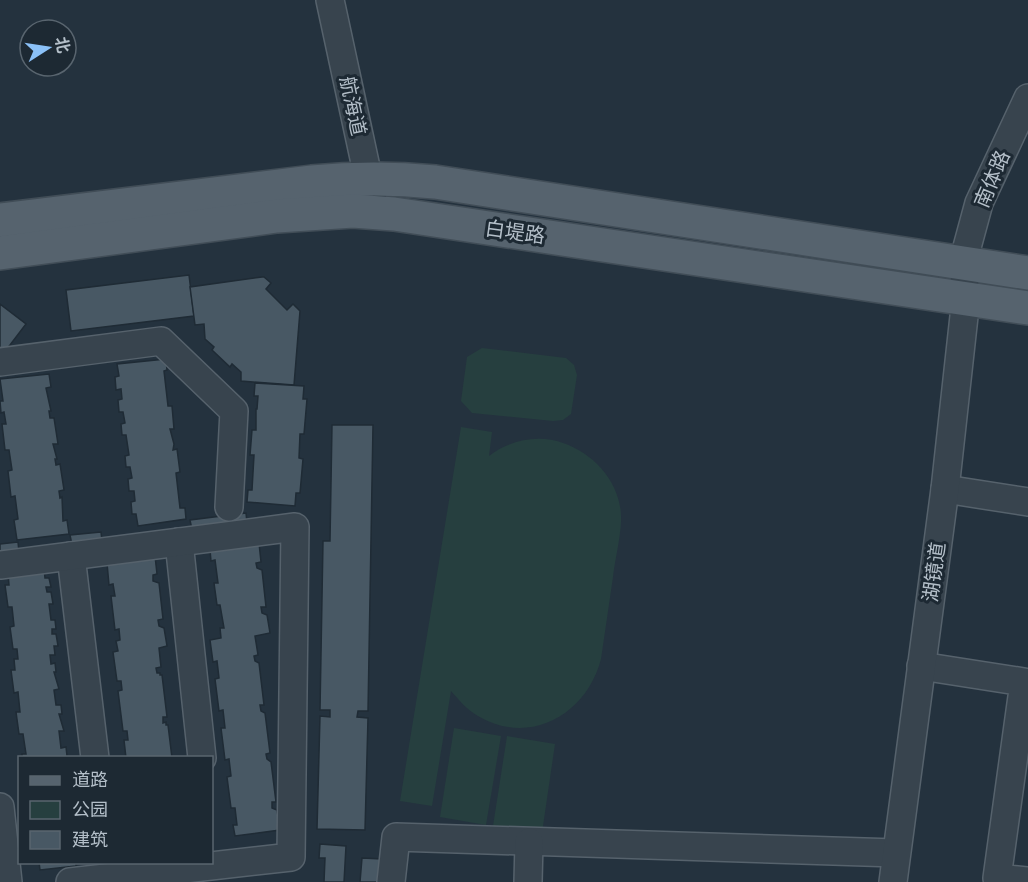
<svg xmlns="http://www.w3.org/2000/svg" width="1028" height="882" viewBox="0 0 1028 882" font-family="'Roboto Condensed','Noto Sans SC',sans-serif">
  <rect width="100%" height="100%" fill="#24323e"/>
  <g fill="#263f3f">
    <path d="M482,348L566,358L574,365L577,375L571,414L563,420L553,421L472,413L461,401L467,357Z"/>
    <path d="M461,427L492,432L489,456C510,440 538,434 563,443C596,454 623,486 621,522C620,541 615,559 613,577C609,604 605,632 601,659C587,714 530,747 478,716C467,710 459,700 451,691L432,806L400,801Z"/>
    <path d="M454,728L501,736L486,825L440,817Z"/>
    <path d="M507,736L555,744L542,833L493,826Z"/>
  </g>
  <g fill="#485864" stroke="#1f2b35" stroke-width="1.5">
    <path d="M189,275L194,316L71,331L66,290Z"/>
    <path d="M262,277H264L271,283L266,289L287,310L293,304L300,311L294,385L241,381V372L232,364L230,367L212,350L214,347L205,339L204,324L195,325L190,287Z"/>
    <path d="M0,304L26,324L10,345L5,351H0Z"/>
    <path d="M166,359L167,370L164,371L168,406H172L174,429H170L174,444L173,450L177,449L180,472L176,473L180,508H185L186,519L138,526L136,514H132L131,502L135,501L134,491H129L128,479L132,478L130,467H126L125,456L129,455L126,435H122L121,424L125,423L123,412H119L118,400L122,399L121,389L116,390L115,377L119,376L117,364Z"/>
    <path d="M49,374L51,387L46,388L51,411H49L50,418H54L58,444H53L57,459H55L56,465L60,464L64,490L59,491L60,498L62,497L63,521L67,520L69,534L17,540L14,520L18,519L15,496L11,497L8,471L12,470L9,450H5L2,424H6L4,412L1,413L0,401H3L0,379Z"/>
    <path d="M255,383L304,386L303,399H307L304,434H300L299,458L303,459L300,493H296L295,506L247,502L248,490H252L254,455H250L252,430H256V409H257L258,396H254Z"/>
    <path d="M332,425H373L368,711H358L357,717L368,718L365,830L317,829L320,716L330,717V710H320L323,541H330Z"/>
    <path d="M246,513L247,523L192,530L190,520Z"/>
    <path d="M101,532L102,541L72,545L70,535Z"/>
    <path d="M18,542L19,552L0,554V544Z"/>
    <path d="M259,543L261,562L256,563L257,568L262,570L266,607H261L262,613L267,615L270,633L255,636L258,655L254,656L255,661L259,663L264,705H260L261,711L265,713L270,753L266,754L267,759L271,762L276,802H272V808L277,810L280,830L235,836L233,825H237L235,808H231L227,777L231,776L229,759L225,760L221,728H225L223,710L219,711L215,679L219,678L217,661L213,662L210,640L221,638L220,628H224L220,605H217L214,583H218L215,560L211,561L210,550Z"/>
    <path d="M155,556L157,574L153,575V581L159,583L163,619L158,620L159,626L164,628L167,646L159,648L161,667L156,668L157,673H160V675H162L167,717H163V723L166,722V725H168L172,758H126L124,740H128L127,731H123L118,691L122,690L121,681H117L113,652L118,651L116,641L120,640L119,629L115,630L111,596H115L113,584L109,585L107,563Z"/>
    <path d="M44,569L45,578H49L51,587H46L47,592H51L53,604H49L51,620H55L56,629H52V634H56L58,646H54L55,655H50L51,664L55,663L56,672H54L59,689L54,690L56,705H61L62,714H59L64,731H59L61,748L66,747L67,756L64,758H22V754H26L23,734H19L16,712H20L18,692L14,693L11,670H15L14,659H18L17,649H13L10,627L14,626L12,607H8L5,585H9L8,574Z"/>
    <path d="M320,844L346,846L344,882H324L325,858H319Z"/>
    <path d="M362,858L382,859L380,882H360Z"/>
    <path d="M39,862H76V866L40,870Z"/>
  </g>
  <g fill="none" stroke-linecap="round" stroke-linejoin="round">
    <defs>
      <g id="minor">
        <path d="M330,0L373,200"/>
        <path d="M0,362L161,341L234,411L229,507"/>
        <path d="M945,489L1028,502"/>
        <path d="M179,542L202,758"/>
        <path d="M71,556L95,758"/>
        <path d="M0,565L295,527L291,857L70,882"/>
        <path d="M921,666L1024,682L997,878L1028,881"/>
        <path d="M0,807L8,882"/>
        <path d="M391,882L396,837L896,853"/>
        <path d="M528,882L529,842"/>
        <path d="M893,882L945,489L966,298L963,262L979,203L1028,98"/>
      </g>
      <g id="major">
        <path d="M0,220L312,182C354,178 394,178 435,182L1028,273"/>
        <path d="M0,253L277,216L353,211L394,214L1028,308"/>
      </g>
    </defs>
    <use href="#minor" stroke="#56626c" stroke-width="30"/>
    <use href="#major" stroke="#414d57" stroke-width="36"/>
    <use href="#minor" stroke="#38444e" stroke-width="27"/>
    <use href="#major" stroke="#56636e" stroke-width="33"/>
  </g>
  <g text-anchor="middle" stroke-width="6" stroke-linejoin="round" paint-order="stroke">
    <g font-size="20" fill="#b4bfc9" stroke="#1d2933">
      <text transform="translate(353 106) rotate(78)" y="7">航海道</text>
      <text transform="translate(992 179) rotate(-67)" y="7">南体路</text>
      <text transform="translate(515 232) rotate(8)" y="7">白堤路</text>
      <text transform="translate(934 572) rotate(-82)" y="7">湖镜道</text>
    </g>
  </g>
  <rect x="18" y="756" width="195" height="108" fill="#1d2933" stroke="#59656f" stroke-width="1.5"/>
  <rect x="30" y="776" width="30" height="9" fill="#56636e" stroke="#59656f" stroke-width="1.5"/>
  <text x="72" y="786" font-size="18" fill="#b4bfc9">道路</text>
  <rect x="30" y="801" width="30" height="18" fill="#263f3f" stroke="#59656f" stroke-width="1.5"/>
  <text x="72" y="816" font-size="18" fill="#b4bfc9">公园</text>
  <rect x="30" y="831" width="30" height="18" fill="#485864" stroke="#59656f" stroke-width="1.5"/>
  <text x="72" y="846" font-size="18" fill="#b4bfc9">建筑</text>
  <g transform="translate(48 48) rotate(78)"><circle r="28" fill="#1d2933" stroke="#59656f" stroke-width="1.5"/>
  <path d="M0-4.5L10 22L0 15L-10 22Z" fill="#8bc1f8"/>
  <text y="-9" font-size="16" font-weight="bold" text-anchor="middle" fill="#b4bfc9">北</text>
  </g>
</svg>
